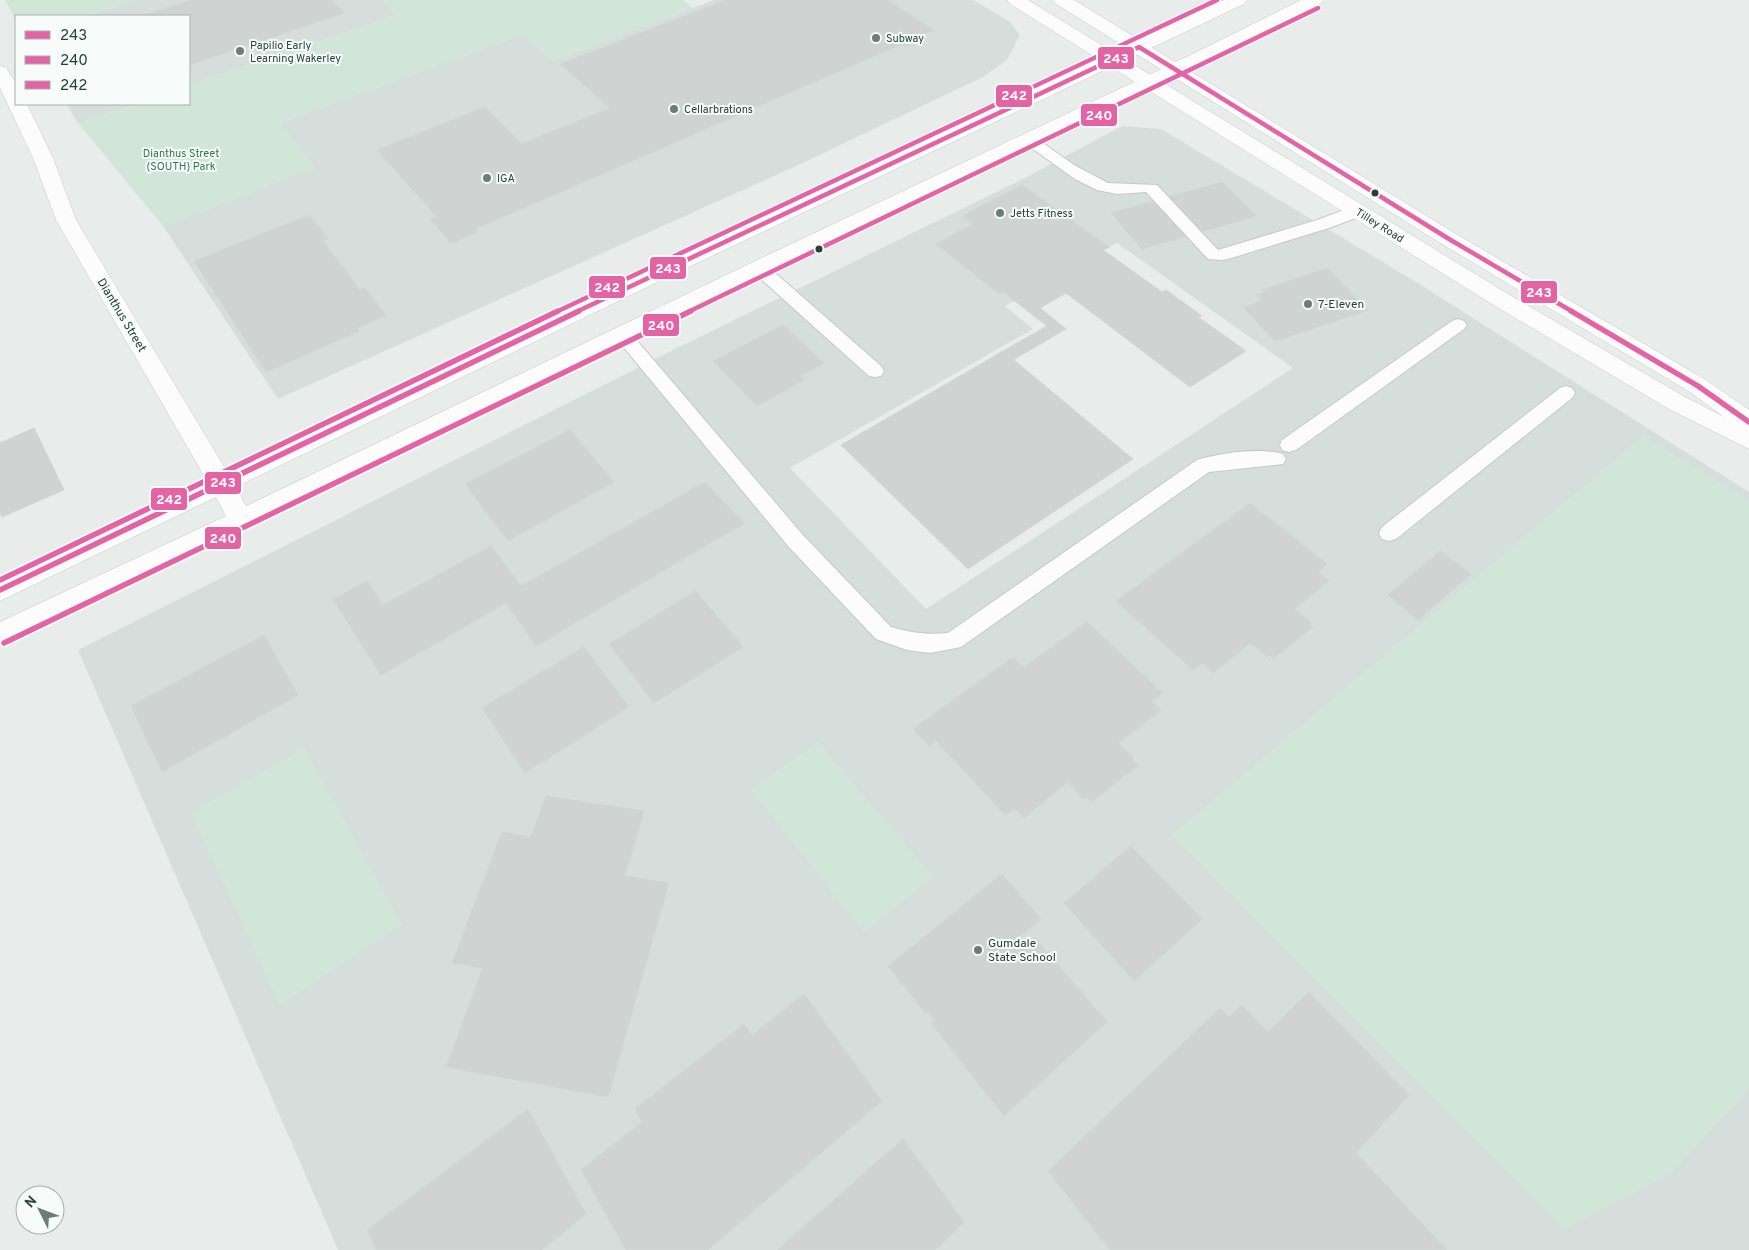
<svg xmlns="http://www.w3.org/2000/svg" width="1749" height="1250" viewBox="0 0 1749 1250" font-family="Overpass,sans-serif">
  <rect width="100%" height="100%" fill="#e8edeb"/>
  <g fill="#d6dedb" fill-rule="evenodd">
    <path d="M139,0H383L397,15L189,85V16H86Z"/>
    <path d="M714,0H973L1009,21L1020,35L1007,60L983,77L794,167L278,399L163,226L315,168L279,123L523,34L553,61Z"/>
    <path d="M66,104H135L78,123Z"/>
    <path d="M1122,126L1161,129L1419,284L1749,492V1250H338L78,650L675,349L1023,179ZM1117,243L1293,368L926,609L790,468L1033,329L1005,306Z"/>
  </g>
  <g fill="#d1e6d8">
    <path d="M5,0H139L86,16H16V21Z"/>
    <path d="M383,0H683L693,8L553,61L523,34L280,123L316,168L163,226L78,123L135,104H189V85L397,15Z"/>
    <path d="M1643,436L1749,500V1089L1669,1175L1564,1229L1172,835Z"/>
    <path d="M818,742L933,877L864,932L751,789Z"/>
    <path d="M304,748L402,925L280,1005L191,813Z"/>
  </g>
  <g fill="#cfd4d2" stroke="#d1d6d4">
    <path d="M192,0H331L344,13L189,65V16H140Z"/>
    <path d="M726,0H887L934,30L922,35L926,38L905,47L902,44L475,229L478,232L451,243L430,219L437,217L377,150L485,107L522,144L610,108L560,64Z"/>
    <path d="M1222,182L1256,216L1142,249L1111,213Z"/>
    <path d="M1022,185L1109,247L1103,250L1162,292L1166,290L1202,316L1198,317L1246,351L1190,387L1066,293L1040,308L1066,329L1013,360L1003,351L1047,326L1003,292L999,294L936,244L973,224L962,216Z"/>
    <path d="M309,215L328,239L323,241L360,290L365,288L386,315L357,328L359,331L266,372L194,261Z"/>
    <path d="M1327,268L1368,310L1275,341L1243,307L1262,301L1257,295L1264,293L1262,290Z"/>
    <path d="M783,325L824,363L800,376L804,380L757,406L713,361Z"/>
    <path d="M1003,351L1133,459L968,569L841,445Z"/>
    <path d="M34,428L64,490L2,517L0,513V443Z"/>
    <path d="M570,430L614,482L508,541L465,484Z"/>
    <path d="M705,482L744,523L536,646L506,603L381,675L333,599L367,581L383,605L491,546L521,586Z"/>
    <path d="M1250,503L1327,564L1318,572L1329,581L1294,609L1311,622L1309,624L1313,627L1273,659L1269,655L1267,657L1251,643L1213,673L1202,663L1193,670L1116,601Z"/>
    <path d="M1440,551L1471,574L1418,620L1388,595Z"/>
    <path d="M696,591L743,647L654,703L609,644Z"/>
    <path d="M1087,622L1163,693L1151,701L1161,710L1118,743L1134,758L1133,760L1138,765L1092,802L1087,797L1084,799L1068,782L1024,818L1015,808L1005,815L936,741L929,746L913,729L1013,657L1024,667Z"/>
    <path d="M264,635L298,695L162,772L131,706Z"/>
    <path d="M584,647L629,707L525,773L482,708Z"/>
    <path d="M546,796L644,811L625,876L669,883L608,1097L446,1067L483,968L452,963L502,832L531,837Z"/>
    <path d="M1131,846L1202,919L1134,981L1064,903Z"/>
    <path d="M1002,874L1041,919L1011,943L1017,951L1034,937L1107,1022L1004,1116L931,1023L935,1020L929,1012L926,1014L888,966Z"/>
    <path d="M1309,992L1409,1095L1356,1153L1447,1250H1110L1048,1171L1220,1008L1229,1017L1242,1005L1268,1032Z"/>
    <path d="M804,994L882,1101L708,1250H626L581,1170L642,1122L635,1109L744,1024L752,1035Z"/>
    <path d="M528,1109L586,1214L542,1250H376L367,1230Z"/>
    <path d="M903,1139L964,1222L935,1250H777Z"/>
  </g>
  <g fill="none" stroke-linecap="round" stroke-linejoin="round">
    <defs>
      <g id="service">
        <path d="M1028,135L1033,136L1074,165L1108,183L1157,185L1218,250L1317,220L1352,207H1364L1366,211L1364,215L1329,228L1228,259L1222,260L1208,259L1146,192L1117,194L1097,190L1075,179L1023,142L1021,139L1023,136Z"/>
        <path d="M759,263L765,264L881,366L884,371L881,376L875,377L869,376L753,272L751,268L753,264Z"/>
        <path d="M1458,319L1464,321L1467,325L1464,329L1296,450L1289,452L1282,450L1280,445L1282,440L1452,321Z"/>
        <path d="M622,328L628,330L802,534L891,627C911,633 928,635 948,633L1197,460C1218,453 1262,447 1283,454L1286,459L1283,464L1209,472L961,647L930,653L907,650L876,639L788,546L616,338L613,334L616,330Z"/>
        <path d="M1566,386L1572,388L1575,393L1572,398L1396,539L1389,541L1382,539L1379,533L1382,527L1560,388Z"/>
      </g>
      <path id="tertiary" d="M1224,0H1247L1244,4L678,272L236,487L246,506L751,263L1170,65L1301,0H1323L1320,4L1182,73L767,273L361,474L0,647V622L226,516L216,497L0,601V578L206,479L56,220L33,158L0,88V66L6,67L16,84V104H27L53,158L76,220L226,470L662,262Z"/>
      <path id="secondary" d="M1007,0H1028L1503,291L1685,397L1724,417L1690,392L1442,244L1056,4L1053,0H1074L1456,234L1706,380L1749,410V449L1669,409L1487,301L1010,4Z"/>
    </defs>
    <use href="#service" stroke="#c5cac8" stroke-width="2"/>
    <use href="#tertiary" stroke="#c5cac8" stroke-width="1"/>
    <use href="#secondary" stroke="#c3cbc8" stroke-width="1"/>
    <use href="#service" fill="#fcfcfc" fill-rule="evenodd"/>
    <use href="#tertiary" fill="#fcfcfc" fill-rule="evenodd"/>
    <use href="#secondary" fill="#fcfcfc" fill-rule="evenodd"/>
    <defs>
      <path id="bus-1-far1" d="M576,312L1139,47L1449,239L1573,312"/>
      <g id="bus-1">
        <path d="M1571,311L1698,386L1749,422"/>
        <path d="M0,590L579,311"/>
      </g>
      <path id="bus-2-far1" d="M688,312L1318,8"/>
      <path id="bus-2" d="M4,643L691,311"/>
      <path id="bus-3-far1" d="M556,312L1217,0"/>
      <path id="bus-3" d="M0,580L558,311"/>
    </defs>
    <use href="#bus-1-far1" stroke="#f7fbf9" stroke-width="7"/>
    <use href="#bus-1" stroke="#f7fbf9" stroke-width="9"/>
    <use href="#bus-2-far1" stroke="#f7fbf9" stroke-width="7"/>
    <use href="#bus-2" stroke="#f7fbf9" stroke-width="9"/>
    <use href="#bus-3-far1" stroke="#f7fbf9" stroke-width="7"/>
    <use href="#bus-3" stroke="#f7fbf9" stroke-width="9"/>
    <use href="#bus-1-far1" stroke="#e463a4" stroke-width="4.5"/>
    <use href="#bus-1" stroke="#e463a4" stroke-width="5.5"/>
    <use href="#bus-2-far1" stroke="#e463a4" stroke-width="4.5"/>
    <use href="#bus-2" stroke="#e463a4" stroke-width="5.5"/>
    <use href="#bus-3-far1" stroke="#e463a4" stroke-width="4.5"/>
    <use href="#bus-3" stroke="#e463a4" stroke-width="5.5"/>
  </g>
  <g fill="#697e78" stroke="#f7fbf9" stroke-width="2">
    <circle cx="876" cy="38" r="5"/>
    <circle cx="240" cy="51" r="5"/>
    <circle cx="674" cy="109" r="5"/>
    <circle cx="487" cy="178" r="5"/>
    <circle cx="1000" cy="213" r="5"/>
    <circle cx="1308" cy="304" r="5"/>
    <circle cx="978" cy="950" r="5"/>
  </g>
  <g fill="#24423a" stroke="#f7fbf9" stroke-width="2">
    <circle cx="1375" cy="193" r="4.5"/>
    <circle cx="819" cy="249" r="4.5"/>
  </g>
  <g text-anchor="middle" stroke-width="4" stroke-linejoin="round" paint-order="stroke">
    <g font-size="11" fill="#24423a" stroke="#f7fbf9" text-anchor="start">
      <text x="886" y="42">Subway</text>
      <text x="250" y="49">Papilio Early<tspan x="250" dy="13">Learning Wakerley</tspan></text>
      <text x="684" y="113">Cellarbrations</text>
      <text x="497" y="182">IGA</text>
      <text x="1010" y="217">Jetts Fitness</text>
    </g>
    <g font-size="11" fill="#2d7a4b" stroke="#f7fbf9">
      <text x="181" y="157">Dianthus Street<tspan x="181" dy="13">(SOUTH) Park</tspan></text>
    </g>
    <g font-size="11" fill="#24423a" stroke="#f7fbf9">
      <text transform="translate(1380 225) rotate(32)" y="4">Tilley Road</text>
    </g>
    <g font-size="12" fill="#24423a" stroke="#f7fbf9" text-anchor="start">
      <text x="1318" y="308">7-Eleven</text>
      <text x="988" y="947">Gumdale<tspan x="988" dy="14">State School</tspan></text>
    </g>
    <g font-size="12" fill="#24423a" stroke="#f7fbf9">
      <text transform="translate(122 315) rotate(59)" y="4">Dianthus Street</text>
    </g>
  </g>
  <g stroke="#f7fbf9" stroke-width="2">
    <rect x="1097" y="46" width="38" height="24" rx="5" fill="#e463a4"/>
    <rect x="995" y="84" width="38" height="24" rx="5" fill="#e463a4"/>
    <rect x="1080" y="103" width="38" height="24" rx="5" fill="#e463a4"/>
    <rect x="649" y="256" width="38" height="24" rx="5" fill="#e463a4"/>
    <rect x="588" y="275" width="38" height="24" rx="5" fill="#e463a4"/>
    <rect x="1520" y="280" width="38" height="24" rx="5" fill="#e463a4"/>
    <rect x="642" y="313" width="38" height="24" rx="5" fill="#e463a4"/>
    <rect x="204" y="471" width="38" height="24" rx="5" fill="#e463a4"/>
    <rect x="150" y="487" width="38" height="24" rx="5" fill="#e463a4"/>
    <rect x="204" y="526" width="38" height="24" rx="5" fill="#e463a4"/>
  </g>
  <g font-size="14" text-anchor="middle" font-weight="bold" fill="#fff">
    <text x="1116" y="63">243</text>
    <text x="1014" y="100">242</text>
    <text x="1099" y="120">240</text>
    <text x="668" y="273">243</text>
    <text x="607" y="292">242</text>
    <text x="1539" y="297">243</text>
    <text x="661" y="330">240</text>
    <text x="223" y="487">243</text>
    <text x="169" y="504">242</text>
    <text x="223" y="543">240</text>
  </g>
  <rect x="15" y="15" width="175" height="90" fill="#f7fbf9" stroke="#a3b1ad"/>
  <rect x="25" y="31" width="25" height="8" fill="#e463a4" stroke="#a3b1ad"/>
  <text x="60" y="40" font-size="15" fill="#24423a">243</text>
  <rect x="25" y="56" width="25" height="8" fill="#e463a4" stroke="#a3b1ad"/>
  <text x="60" y="65" font-size="15" fill="#24423a">240</text>
  <rect x="25" y="81" width="25" height="8" fill="#e463a4" stroke="#a3b1ad"/>
  <text x="60" y="90" font-size="15" fill="#24423a">242</text>
  <g transform="translate(40 1210) rotate(312)"><circle r="24" fill="#f7fbf9" stroke="#a3b1ad"/>
  <path d="M0-4L9 19L0 12L-9 19Z" fill="#697e78"/>
  <text y="-8" font-size="14" font-weight="bold" text-anchor="middle" fill="#24423a">N</text>
  </g>
</svg>
